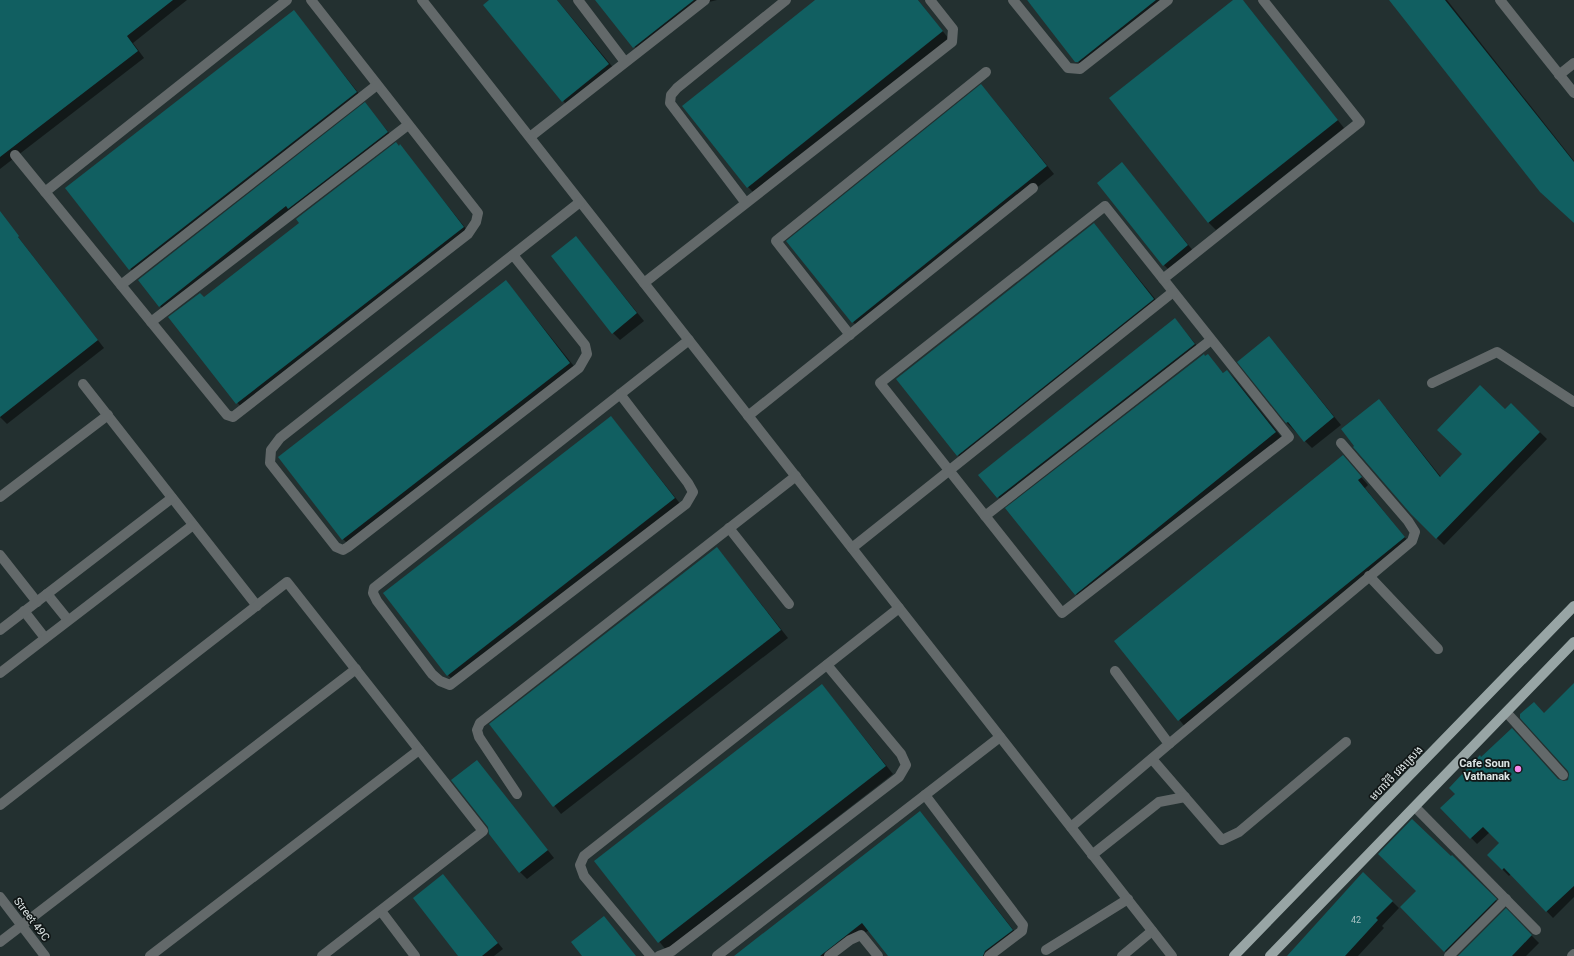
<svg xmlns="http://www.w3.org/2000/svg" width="1574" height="956" viewBox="0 0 1574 956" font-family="Roboto,'Noto Sans Khmer',sans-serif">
  <rect width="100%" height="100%" fill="#233030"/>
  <g fill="#0007">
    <path d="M0,0H187L133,43L144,58L0,169Z"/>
    <path d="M490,0H557L616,71L570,109L484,5Z"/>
    <path d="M596,0H717L709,2L641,54Z"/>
    <path d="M816,0H918L949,39L755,194L748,187Z"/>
    <path d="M1027,0H1173L1084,69Z"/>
    <path d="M1234,0H1242L1246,4L1344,128L1216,230L1208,222Z"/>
    <path d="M1390,0H1447L1574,161V222Z"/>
    <path d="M294,12L364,100L137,277L67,188Z"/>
    <path d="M988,93L1054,174L860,329L853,322Z"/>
    <path d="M365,104L395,140L167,313L160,306Z"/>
    <path d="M400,146L471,235L244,411L170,317L204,298Z"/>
    <path d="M1122,164L1195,253L1171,272L1164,265Z"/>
    <path d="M1,215L104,348L7,424L0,417Z"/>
    <path d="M1094,224L1161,306L965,463L958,455Z"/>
    <path d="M576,237L644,321L620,340L613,333Z"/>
    <path d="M506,281L577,370L350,546L343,539Z"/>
    <path d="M1175,319L1202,352L1005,505L980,475Z"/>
    <path d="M1276,345L1341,425L1312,448L1287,423L1239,362Z"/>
    <path d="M1208,356L1224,374L1227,371L1235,379L1283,439L1083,601L1076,594Z"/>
    <path d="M1511,404L1547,439L1444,545L1411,513L1386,408L1441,477Z"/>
    <path d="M611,417L682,506L455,682L448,675Z"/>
    <path d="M1350,464L1368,485L1365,488L1411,545L1186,728L1115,641Z"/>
    <path d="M717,548L788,638L561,814L490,725Z"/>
    <path d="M822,685L893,774L666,950L595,861Z"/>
    <path d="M1574,685V897L1553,918L1511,874L1509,876L1488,855L1501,843L1490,832L1477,844L1442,808L1457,794L1481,758L1564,782L1568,780L1570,774L1544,714Z"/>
    <path d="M477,761L554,858L527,879L520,872Z"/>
    <path d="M920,812L1019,937L996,956H889L869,930L835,956H736Z"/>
    <path d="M1452,856L1502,906L1450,956L1401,907Z"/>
    <path d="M1363,873L1399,908L1382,926L1384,928L1358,956H1290Z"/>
    <path d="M448,881L503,949L494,956H460Z"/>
    <path d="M1506,910L1539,943L1526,956H1460Z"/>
  </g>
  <g fill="#115f61">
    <path d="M0,0H173L127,36L138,51L0,157Z"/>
    <path d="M489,0H557L609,64L562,102L483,5Z"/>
    <path d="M595,0H694L633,48Z"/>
    <path d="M815,0H918L943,31L747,188L682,106Z"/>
    <path d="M1027,0H1156L1078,62H1075Z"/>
    <path d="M1233,0H1243L1338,120L1208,223L1109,98Z"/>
    <path d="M1389,0H1445L1574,162V223L1540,192Z"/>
    <path d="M294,10L357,92L129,270L65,188Z"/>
    <path d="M981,84L1047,166L852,323L786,241Z"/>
    <path d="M365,102L388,132L288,209L286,206L159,307L138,280Z"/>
    <path d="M396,142L399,146L400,144L464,227L236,404L168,317L200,293L204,297L299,223L296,219Z"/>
    <path d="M1122,162L1188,245L1163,266L1097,183Z"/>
    <path d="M0,211L19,236L18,237L98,340L0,417Z"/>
    <path d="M1094,223L1154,299L957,456L896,379Z"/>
    <path d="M576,236L637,313L612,334L551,256Z"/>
    <path d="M506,280L570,363L342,540L278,457Z"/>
    <path d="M1175,318L1195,344L997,498L978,475Z"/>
    <path d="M1269,336L1334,417L1304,442L1288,422L1286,423L1237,362Z"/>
    <path d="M1204,354L1205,356L1208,354L1223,373L1227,370L1276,432L1075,595L1005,508Z"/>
    <path d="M1480,385L1505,409L1511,403L1540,432L1436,539L1411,514L1353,447L1354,446L1341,429L1379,399L1440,477L1462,454L1437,430Z"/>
    <path d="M611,416L675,498L447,676L383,593Z"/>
    <path d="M1343,455L1362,477L1358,480L1405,537L1178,721L1114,641Z"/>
    <path d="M717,547L781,630L553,807L489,724Z"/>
    <path d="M1574,683V886L1546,912L1504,868L1502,870L1487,855L1499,843L1483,827L1470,839L1440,808L1455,794L1449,788L1480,755L1481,757L1512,728L1558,779L1564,781L1568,780L1569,774L1568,771L1520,718V714L1534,702L1544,713Z"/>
    <path d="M822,684L886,766L658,943L594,861Z"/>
    <path d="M477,760L548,850L519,873L489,834L488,827L451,780Z"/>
    <path d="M920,811L1013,930L985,951L983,956H888L862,923L820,956H734Z"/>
    <path d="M1412,819L1451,856L1452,855L1497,899L1444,952L1400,907L1416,891L1378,854Z"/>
    <path d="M1363,872L1393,901L1376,918L1378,920L1345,956H1287Z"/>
    <path d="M443,874L498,943L482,956H458L413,898Z"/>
    <path d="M1506,908L1532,935L1512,956H1458Z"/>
    <path d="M604,916L636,956H582L571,942Z"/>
  </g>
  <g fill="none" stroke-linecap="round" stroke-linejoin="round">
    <g stroke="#63696a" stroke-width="10">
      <path d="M422,0L1172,956"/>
      <path d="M578,0L625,62"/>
      <path d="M1013,0L1068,68L1080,69L1168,0"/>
      <path d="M1500,0L1574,93"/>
      <path d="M1559,75L1574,63"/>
      <path d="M530,137L705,0"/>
      <path d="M15,155L227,415L233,417L468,234L476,222L478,213L311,0"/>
      <path d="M45,192L287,0"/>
      <path d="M745,202L670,103L671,95L677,88L786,0"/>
      <path d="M1105,206L1289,437L1062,613L880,383Z"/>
      <path d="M513,255L585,345L587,354L579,368L348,547L343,550L336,547L270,463L271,450L280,438L580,202"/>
      <path d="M1163,279L1360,122L1263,0"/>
      <path d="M644,283L952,42L953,29L930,0"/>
      <path d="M121,285L377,85"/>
      <path d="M151,322L408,125"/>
      <path d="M850,335L776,241L986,72"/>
      <path d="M1432,383L1497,352L1574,402"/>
      <path d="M83,384L257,606"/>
      <path d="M620,394L688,483L693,492L686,504L450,685L440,681L432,674L377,601L373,593L374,588L689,340"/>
      <path d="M748,416L1033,188"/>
      <path d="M0,497L108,415"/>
      <path d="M985,516L1211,340"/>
      <path d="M729,528L789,604"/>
      <path d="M852,548L1173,292"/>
      <path d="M0,555L37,602"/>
      <path d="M1369,576L1438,649"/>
      <path d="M47,594L68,620"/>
      <path d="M24,611L45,638"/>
      <path d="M0,630L172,498"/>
      <path d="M0,673L193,525"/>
      <path d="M1507,713L1563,775"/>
      <path d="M1169,744L1412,541L1415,532L1408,521L1341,443"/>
      <path d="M1152,759L1222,840L1239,832L1346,742"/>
      <path d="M517,794L479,737L477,730L480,723L796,476"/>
      <path d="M925,795L1023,925L1022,931L989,956"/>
      <path d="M0,805L287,582L483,831L322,956"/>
      <path d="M1416,808L1536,930"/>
      <path d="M1071,827L1169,744L1115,671"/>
      <path d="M1092,855L1159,802L1185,797"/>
      <path d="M0,897L45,956"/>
      <path d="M381,911L415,956"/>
      <path d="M0,942L356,669"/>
      <path d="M1046,950L1128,899"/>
      <path d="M150,956L419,750"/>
      <path d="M651,956L584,876L580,865L584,856L899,608"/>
      <path d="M659,956L672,951L899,777L906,765L901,754L827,665"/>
      <path d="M717,956L1000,737"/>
      <path d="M829,956L850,940L861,935L878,956"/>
      <path d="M1122,956L1152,931"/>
      <path d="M1449,956L1506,899"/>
      <path d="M1572,956L1574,954"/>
    </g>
    <g stroke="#98a5a5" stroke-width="10">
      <path d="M1234,956L1574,606"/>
      <path d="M1270,956L1574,642"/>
    </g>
  </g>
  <circle fill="#f788eb" stroke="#111717" stroke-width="1.5" cx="1518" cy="769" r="4"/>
  <g text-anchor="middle" stroke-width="3.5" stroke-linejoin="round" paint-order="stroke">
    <g font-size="9" fill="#abc4c5">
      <text x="1356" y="923">42</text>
    </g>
    <g font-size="11" font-weight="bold" fill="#dee6e6" stroke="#111717" text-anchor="end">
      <text x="1510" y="767">Cafe Soun<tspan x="1510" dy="13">Vathanak</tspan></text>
    </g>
    <g font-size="11" fill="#dee6e6" stroke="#111717">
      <text transform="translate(1396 773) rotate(-46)" y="4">មហាវិថី វេងស្រេង</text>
      <text transform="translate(32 919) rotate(53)" y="4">Street 49C</text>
    </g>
  </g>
</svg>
